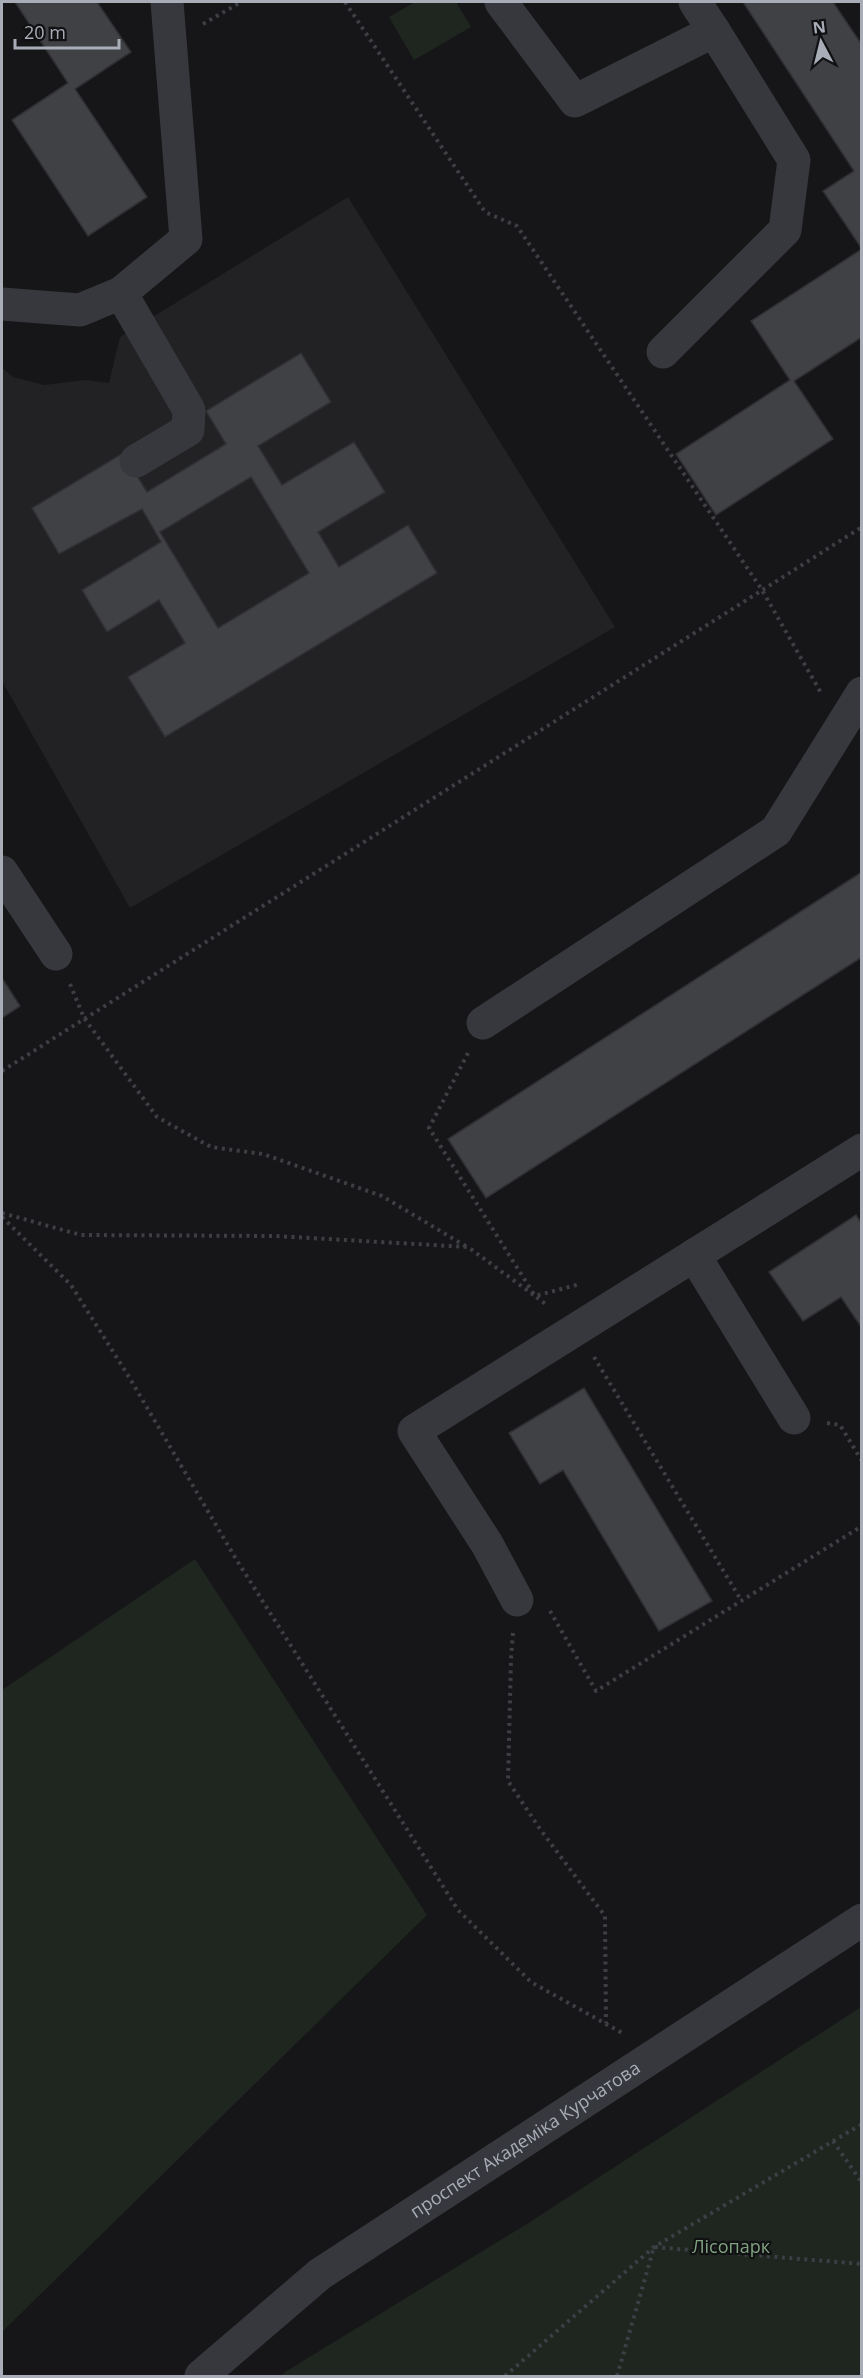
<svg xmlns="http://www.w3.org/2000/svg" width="863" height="2378" viewBox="0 0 863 2378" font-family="'Open Sans',sans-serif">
  <rect width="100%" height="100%" fill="#161618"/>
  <path fill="#222225" d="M348,197L615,627L130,908L2,681V368L13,377L44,385L85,380L109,383L120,337Z"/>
  <g fill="#1e261f">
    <path d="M415,2H456L471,27L414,60L389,17Z"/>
    <path d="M195,1559L427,1915L2,2332V1690Z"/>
    <path d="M861,2007V2376H282L285,2372L530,2222Z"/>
  </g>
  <g fill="#404145" stroke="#303034" stroke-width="1.5" fill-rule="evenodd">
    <path d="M15,2H97L131,52L75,89L147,197L88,236L12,120L68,83Z"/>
    <path d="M743,2H833L862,45V249L823,191L854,171Z"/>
    <path d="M862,249V337L794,381L833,439L716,515L676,454L790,380L751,321Z"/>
    <path d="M301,353L331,402L258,446L282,485L354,442L385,492L318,532L339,567L408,525L437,573L165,737L128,677L185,643L159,600L107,632L82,590L161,542L142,509L59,554L32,508L123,453L147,492L226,444L206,411ZM251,477L309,573L218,628L160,532Z"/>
    <path d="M862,872V957L486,1198L448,1139Z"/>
    <path d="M2,978L20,1006L2,1018Z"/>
    <path d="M856,1215L862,1224V1328L841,1297L803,1321L769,1272Z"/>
    <path d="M584,1388L712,1601L659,1631L563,1470L540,1484L509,1433Z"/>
  </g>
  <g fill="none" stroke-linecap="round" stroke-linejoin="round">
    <g stroke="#3d3f44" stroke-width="4" stroke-dasharray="3 4.5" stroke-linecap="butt">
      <path d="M345,2L485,212L517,226L762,590L821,693"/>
      <path d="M203,24L241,2"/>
      <path d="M70,984L84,1018L157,1117L211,1147L263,1154L382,1196L467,1247"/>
      <path d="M468,1053L429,1128L535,1296L548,1306"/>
      <path d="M2,1071L862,527"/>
      <path d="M2,1213L81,1235L275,1236L468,1247L535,1296L580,1284"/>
      <path d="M2,1217L71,1285L129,1377L236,1559L458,1910L531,1982L624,2034"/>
      <path d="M594,1357L741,1600"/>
      <path d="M827,1423L840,1425L862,1461"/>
      <path d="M550,1611L596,1691L862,1526"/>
      <path d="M513,1633L511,1658L508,1781L540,1829L605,1916L606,2023"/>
      <path d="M833,2141L862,2183"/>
      <path d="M505,2376L654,2247L862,2124"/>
      <path d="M617,2376L654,2247L862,2264"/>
    </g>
    <g stroke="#37383d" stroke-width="33">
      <path d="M501,2L575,101L714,31L695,2"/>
      <path d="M121,293L189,410L188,430L136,461"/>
      <path d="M2,304L80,310L121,293L186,239L167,2"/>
      <path d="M663,352L785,230L794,160L714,31"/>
      <path d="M2,872L56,954"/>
      <path d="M483,1023L776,831L862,693"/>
      <path d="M694,1255L794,1418"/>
      <path d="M517,1600L487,1544L414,1431L862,1150"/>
      <path id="s1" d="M201,2376L320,2274L862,1920"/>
    </g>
  </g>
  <g text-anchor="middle" stroke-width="4.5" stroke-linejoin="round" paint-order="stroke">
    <g font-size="18" fill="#a8adb8" stroke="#111113">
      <text dy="6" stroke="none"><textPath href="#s1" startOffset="402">проспект Академіка Курчатова</textPath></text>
    </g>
    <g font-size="18" fill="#7fa381" stroke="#111113">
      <text x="731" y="2253">Лісопарк</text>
    </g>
  </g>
  <rect width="863" height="2378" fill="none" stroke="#a8adb8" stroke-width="6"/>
  <g transform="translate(821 42) rotate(353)" stroke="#111113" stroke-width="4.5" paint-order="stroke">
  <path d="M0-4.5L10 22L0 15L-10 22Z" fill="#a8adb8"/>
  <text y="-9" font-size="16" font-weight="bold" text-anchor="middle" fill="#a8adb8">N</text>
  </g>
  <path d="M15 39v9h104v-9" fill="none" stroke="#a8adb8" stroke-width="3"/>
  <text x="24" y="39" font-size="18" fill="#a8adb8" stroke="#111113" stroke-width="4.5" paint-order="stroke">20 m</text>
</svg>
